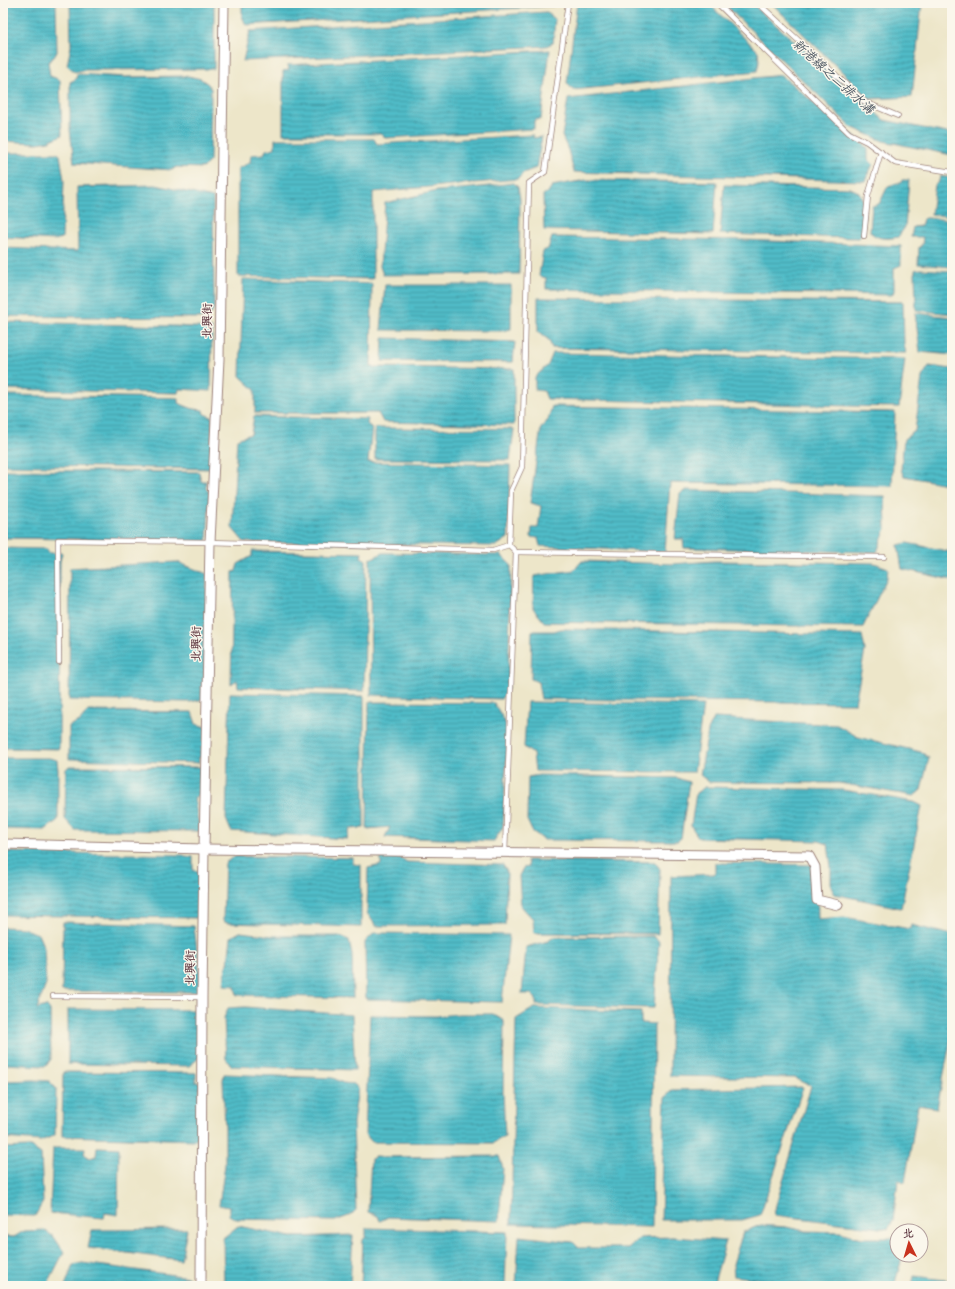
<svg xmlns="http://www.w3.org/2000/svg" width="955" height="1289" viewBox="0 0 955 1289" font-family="'Architects Daughter','LXGW WenKai TC',sans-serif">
  <defs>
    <pattern id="water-rules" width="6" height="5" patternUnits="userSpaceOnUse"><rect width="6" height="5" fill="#4fbcc8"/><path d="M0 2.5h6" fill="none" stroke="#4498a3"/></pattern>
  </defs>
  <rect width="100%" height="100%" fill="#fbf7ec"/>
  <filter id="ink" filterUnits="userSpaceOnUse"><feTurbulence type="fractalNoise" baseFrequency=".025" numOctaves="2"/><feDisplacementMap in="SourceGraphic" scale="8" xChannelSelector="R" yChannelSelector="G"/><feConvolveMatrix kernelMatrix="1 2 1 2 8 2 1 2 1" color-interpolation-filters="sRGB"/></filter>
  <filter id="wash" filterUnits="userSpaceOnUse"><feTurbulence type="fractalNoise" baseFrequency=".012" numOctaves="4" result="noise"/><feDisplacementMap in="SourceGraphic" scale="16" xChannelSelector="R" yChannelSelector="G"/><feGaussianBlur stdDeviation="0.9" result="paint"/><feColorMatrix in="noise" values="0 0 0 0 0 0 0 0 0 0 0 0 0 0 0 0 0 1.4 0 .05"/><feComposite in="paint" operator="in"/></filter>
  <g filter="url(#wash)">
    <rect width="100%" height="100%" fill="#ede6c9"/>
    <g fill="url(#water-rules)" stroke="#4c6e7a">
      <path d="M3,3H56L57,52L54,57L48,62L50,76L60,80L62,135L49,141L37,143L3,141Z"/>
      <path d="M70,3H214V69L83,70L75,72L67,65L71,46Z"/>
      <path d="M242,3H555L554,6L246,25L242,16Z"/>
      <path d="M577,3H708L758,51L759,62L757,71L573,90L567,83Z"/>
      <path d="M723,3H751L884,120L952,134V155L883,141L851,127Z"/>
      <path d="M771,3H922L912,97L870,99Z"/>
      <path d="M547,12L551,17L555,19L553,43L546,46L243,61L250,31Z"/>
      <path d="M550,50L541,119L534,120V129L385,138L382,134H283V71L289,70L288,65Z"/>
      <path d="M77,74L125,77L188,76L201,79L208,84L211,89L210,161L203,168L176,167L172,170L74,163L70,130V82L76,79Z"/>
      <path d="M781,75L868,148V159L873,164L865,181L574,172L568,150L562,136L568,99Z"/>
      <path d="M533,135V138L542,137L536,168L523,173L518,179L373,192V279L238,276V168L250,163L251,155L264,154L266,150L275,148V139H374L377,144Z"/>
      <path d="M3,153H57L60,155L64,180L62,238L55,240L3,237Z"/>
      <path d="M940,176L952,178V217L931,214L935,185L939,181Z"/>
      <path d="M586,180L717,182L713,234L544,230L543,195L548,192L552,186Z"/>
      <path d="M902,180H909L905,227L898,237C887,239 879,240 870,232L872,206L879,204L888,186L897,183H901Z"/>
      <path d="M514,183L518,187L520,199L519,274L383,275L380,266L385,203L437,191L472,188Z"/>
      <path d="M156,185L213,198L214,307L211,314L204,318L3,316V248L78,251L77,187Z"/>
      <path d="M724,185L850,188L859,192L864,203V233L858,238L720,234Z"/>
      <path d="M927,218L952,220V267L918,264L919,247L922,245L923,237H911L913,227L921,226L923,219Z"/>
      <path d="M552,237L744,240L901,246V265L894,268V291L892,295L546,289V278L539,276L543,251L548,249Z"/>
      <path d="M920,269L952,271V314L916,310L915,270Z"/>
      <path d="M243,279L372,284L371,367L514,369V425L383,422L378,413H255V390L240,376Z"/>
      <path d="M385,285H511V329L502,331L381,330Z"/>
      <path d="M538,298L903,302L904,345L906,353L552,348L549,340L538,332Z"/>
      <path d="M915,313L952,317V355L920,352Z"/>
      <path d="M3,322L176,326L212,328L211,391L179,389L178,393L3,389Z"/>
      <path d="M383,338L515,342L513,362L382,361Z"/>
      <path d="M553,353L905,359L899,407L547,399L544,391L535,390V377L548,365Z"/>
      <path d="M929,366L952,369V485L904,476L901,470L904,439L915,431L922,377Z"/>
      <path d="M3,395L178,398V403L193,409L203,410L204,414L212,417L211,469L3,465Z"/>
      <path d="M552,406L895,412L892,486L670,483L665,552L540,546L538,538L531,537L532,528H538L541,506L530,503L541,428L548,420Z"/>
      <path d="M254,416L368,419L367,424L372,428L368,462L510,465L508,538L496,546L244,542L232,528L237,439L251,434Z"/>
      <path d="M375,428L514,429L510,460L375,459Z"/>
      <path d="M3,470L199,472L201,481H206V489L210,492L207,541L3,538Z"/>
      <path d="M686,490L885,496L886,528L877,552L684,548L683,539H675L680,494Z"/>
      <path d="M907,543L952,552V580L902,569L898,545Z"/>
      <path d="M3,548L47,549L49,553H62L60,561L59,749L3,748Z"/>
      <path d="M252,551L362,553L361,557L366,560L364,691L238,687L237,680L231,684L233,572L236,571L238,564L252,556Z"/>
      <path d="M383,553L501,555L511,565L508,689L501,699L371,695L370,559Z"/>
      <path d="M582,561L673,564L714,561L874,563L888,568L887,578L863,627L544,622L533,608L534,576L574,570Z"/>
      <path d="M177,562L207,574L204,699L190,702L69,700L70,568Z"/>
      <path d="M561,629L862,635L865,650L855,703L541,699L538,682L531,679L532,631H554Z"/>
      <path d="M230,693L364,696V828L350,829L347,839L231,831L226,819Z"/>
      <path d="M369,702L494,703L508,727L503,827L494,841L385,837L390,827L367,829Z"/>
      <path d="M527,702L703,705L694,772L535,771L533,754L524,747Z"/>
      <path d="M88,711L192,712L196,724L206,727L204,757H199V763L69,759V726L80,721Z"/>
      <path d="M714,718L837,725L858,737L921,752L929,758L921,790L914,796L839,783L709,782L700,775L709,726Z"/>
      <path d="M3,758H49L57,760L58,770V820L45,830L3,829Z"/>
      <path d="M69,766L204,767V791L194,798L200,831L75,830L65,819L66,769Z"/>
      <path d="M539,775L677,778L689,782L681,838L678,841L544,840L532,831L527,820L528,777Z"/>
      <path d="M705,787L843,790L914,802L922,806L901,908L834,894L831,886V867L828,844L819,841L699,838L691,826L696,793Z"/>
      <path d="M3,852L184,855L185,856L193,857V870L203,872L200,918L3,915Z"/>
      <path d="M235,856L353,858V864L361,865V927L227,923L223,921L225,863Z"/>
      <path d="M381,858H401L407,862L503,865L507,872L505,925L376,926L367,913L368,868L381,865Z"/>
      <path d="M527,860L655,862L660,869L658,934L534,933L533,919L521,906L519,876L523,868L528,867Z"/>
      <path d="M715,863L817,865L818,919L844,917L910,929L911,925L952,935V1033L937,1108L918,1105L905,1182L898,1180L893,1221L888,1229L774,1215L776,1205L811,1086L795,1078L670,1076L671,876L715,874Z"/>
      <path d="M63,922L194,926L202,992L62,991Z"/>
      <path d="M3,927L23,928L38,934L44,948L46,984L37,1009L46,1006L50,1011L51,1059L46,1066L3,1064Z"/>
      <path d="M240,932L273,936H339L349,940L352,954L353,998L237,995L235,986L224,985L226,966L228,964L231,937Z"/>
      <path d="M374,933L509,935L502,1002L366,999L365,942Z"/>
      <path d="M653,936L659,941L654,1008L536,1005V999L531,994H522L526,947L548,941L554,937Z"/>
      <path d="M245,1007L352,1015L355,1070L232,1066L226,1059L224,1018L228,1008Z"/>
      <path d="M534,1008L641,1012V1023L654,1024L652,1227L511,1224L516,1019Z"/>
      <path d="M68,1009L201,1010L199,1058L189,1066L68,1064Z"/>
      <path d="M459,1014H493L504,1021L503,1092L505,1136L493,1143L372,1142L365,1134L370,1015L436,1016Z"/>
      <path d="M63,1072L196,1073V1082L200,1083L197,1139L195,1140L62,1136Z"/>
      <path d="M224,1074L333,1078L343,1083L354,1084L358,1088L353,1123L356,1210L351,1215L335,1221L236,1219L229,1215V1207L219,1205L225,1165V1127L223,1080Z"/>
      <path d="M34,1080L49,1081L56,1088L55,1135L41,1141L3,1138V1081Z"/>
      <path d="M803,1087L760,1215L742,1220H661L665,1098L672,1090Z"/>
      <path d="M31,1147L41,1154L43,1202L35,1216L3,1215V1148Z"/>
      <path d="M97,1147L119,1148L118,1215L105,1213L104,1218L50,1213L53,1148H85L84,1154L90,1158L96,1156Z"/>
      <path d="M499,1156L503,1168L499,1221L388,1217L380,1221L378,1216L368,1212L371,1159L376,1157Z"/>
      <path d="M761,1225L786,1227L805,1231L840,1232L862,1238H897V1255H903L894,1286H812L734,1276L733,1264L743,1232Z"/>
      <path d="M238,1226L292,1237L353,1235L350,1286H224L223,1238Z"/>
      <path d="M366,1228L507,1232L505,1286H361L363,1240L366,1236Z"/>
      <path d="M187,1229L181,1260L88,1248L92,1230Z"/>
      <path d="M44,1230L54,1237L64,1252L47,1285L3,1286V1236L14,1237L24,1231Z"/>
      <path d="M519,1236L573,1242L579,1248H628L640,1238L673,1237L726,1241L713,1286H516Z"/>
      <path d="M82,1263L189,1277L191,1283L197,1284V1286H65L73,1265Z"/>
      <path d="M914,1276L952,1281V1286H912Z"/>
    </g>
  </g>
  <g filter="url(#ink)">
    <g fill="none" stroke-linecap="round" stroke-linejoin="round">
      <defs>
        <g id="service">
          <path d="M717,3L849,133L867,142L895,163L952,172"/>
          <path d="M758,3L865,102L898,116"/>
          <path d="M864,236L868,196L881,152"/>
          <path d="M509,545L511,491L522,467L529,183L545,172L568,3"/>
          <path d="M59,662L58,540L210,542L493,550L509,545L516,552L884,557"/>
          <path d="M505,853L516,552"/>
          <path d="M53,996L202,997"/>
        </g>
        <g id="minor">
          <path d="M3,844L204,849L809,856L815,867L817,900L838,905"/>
          <path d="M201,1286L202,997L204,849L210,542L219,359L224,3"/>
        </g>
      </defs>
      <use href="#service" stroke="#9c827a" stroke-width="6"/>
      <use href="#minor" stroke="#9c827a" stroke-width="11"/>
      <use href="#service" stroke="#fff" stroke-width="4.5"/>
      <use href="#minor" stroke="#fff" stroke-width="9"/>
    </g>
  </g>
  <g text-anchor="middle" stroke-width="3" stroke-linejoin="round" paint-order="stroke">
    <g font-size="12" fill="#4a1f2b" stroke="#fbf7ec">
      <text transform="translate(207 321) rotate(-89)" y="4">北興街</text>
      <text transform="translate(196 644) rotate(-89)" y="4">北興街</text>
      <text transform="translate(190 968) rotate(-89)" y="4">北興街</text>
    </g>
    <g font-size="13" font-style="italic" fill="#4c5662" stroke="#fbf7ec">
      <text transform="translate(834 76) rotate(42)" y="5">新港線之二排水溝</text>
    </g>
  </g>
  <rect width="955" height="1289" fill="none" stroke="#fbf7ec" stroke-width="16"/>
  <g transform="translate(909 1243) rotate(355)"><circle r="19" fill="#fbf7ec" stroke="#b4a19f"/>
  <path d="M0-3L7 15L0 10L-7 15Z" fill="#c8321e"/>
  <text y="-6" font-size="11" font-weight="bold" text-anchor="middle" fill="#4a1f2b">北</text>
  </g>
</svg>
